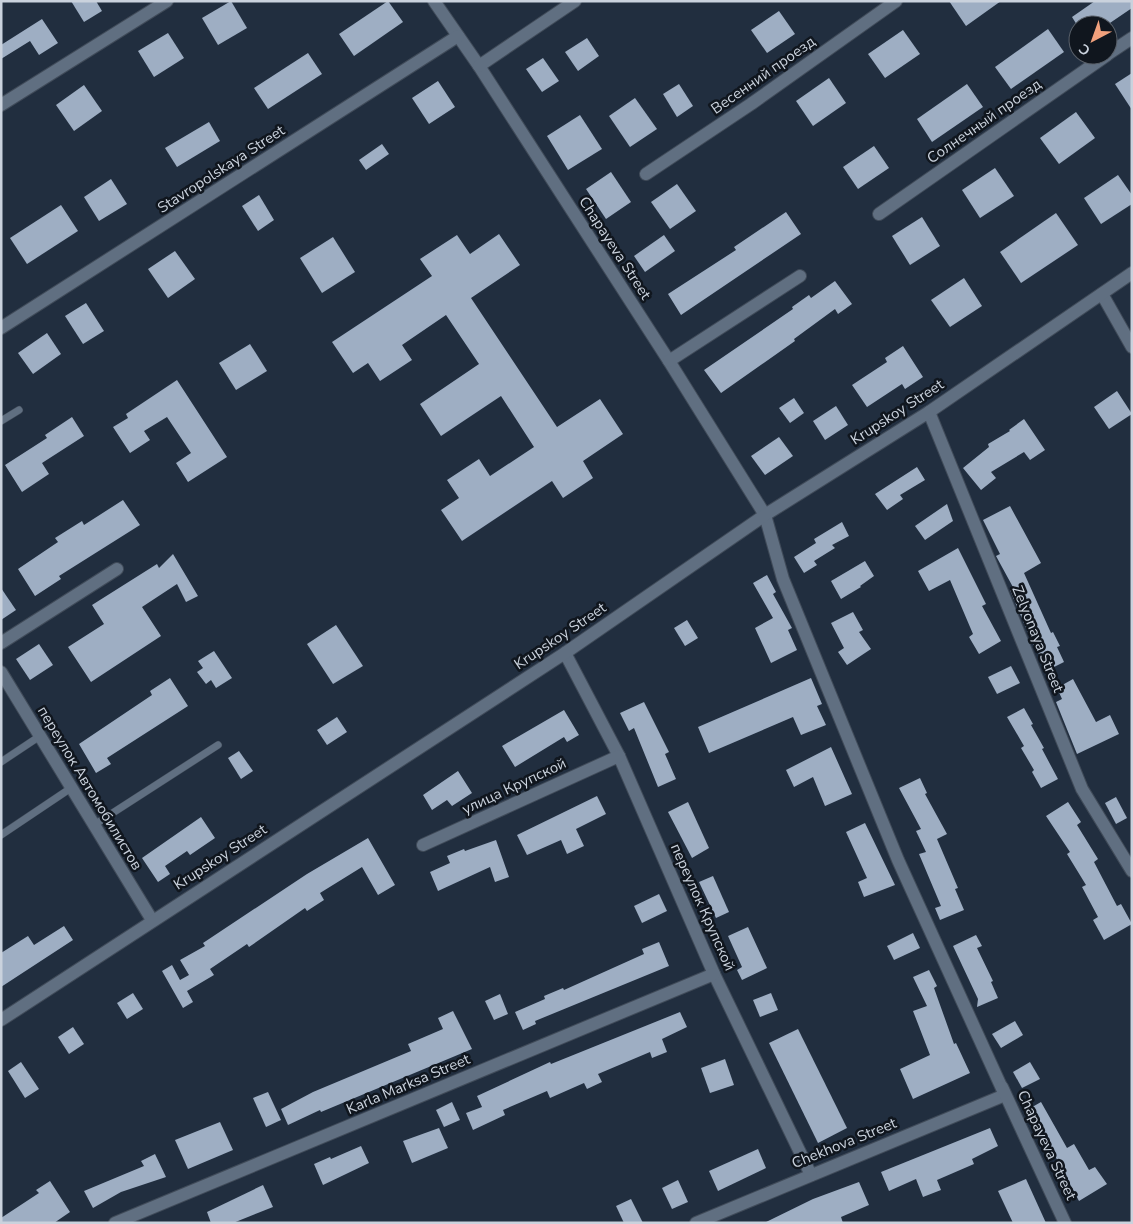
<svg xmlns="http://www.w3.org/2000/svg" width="1133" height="1224" viewBox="0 0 1133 1224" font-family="'Nunito Sans',sans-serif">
  <rect width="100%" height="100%" fill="#212e3f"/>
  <g fill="#9eaec3">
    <path d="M71,1H96L102,11L84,22Z"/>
    <path d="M231,1L247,28L218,45L202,18Z"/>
    <path d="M388,1L403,22L354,56L339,34Z"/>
    <path d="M949,1H1001L966,26Z"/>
    <path d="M1095,1H1132V8L1107,25H1077L1072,17Z"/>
    <path d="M779,11L795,34L767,53L751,30Z"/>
    <path d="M42,19L58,43L39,55L30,41L1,59V45Z"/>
    <path d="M1048,29L1064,52L1011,89L995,67Z"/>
    <path d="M903,30L920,54L885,78L868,54Z"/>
    <path d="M168,33L184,58L154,77L138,51Z"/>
    <path d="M587,38L599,56L578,71L565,52Z"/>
    <path d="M308,53L322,74L268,109L254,88Z"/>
    <path d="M543,58L559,81L542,92L526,69Z"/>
    <path d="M1132,73V110L1115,84Z"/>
    <path d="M829,78L846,103L813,126L796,101Z"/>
    <path d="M438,81L455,107L429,124L412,98Z"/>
    <path d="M679,84L693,106L677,117L663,94Z"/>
    <path d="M967,84L983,107L932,142L917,119Z"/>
    <path d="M84,85L102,111L74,131L56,105Z"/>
    <path d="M635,98L657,129L630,147L609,116Z"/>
    <path d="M1076,112L1095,138L1059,164L1040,138Z"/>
    <path d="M580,115L602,149L568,170L547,136Z"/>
    <path d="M209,122L220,141L177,167L165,148Z"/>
    <path d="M382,144L389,154L366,170L359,160Z"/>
    <path d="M874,146L889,168L858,189L843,167Z"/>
    <path d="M995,168L1014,196L980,218L962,190Z"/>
    <path d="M611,172L631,202L606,219L586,189Z"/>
    <path d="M1118,175L1132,195V204L1101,224L1084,198Z"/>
    <path d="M111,179L127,204L99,221L84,197Z"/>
    <path d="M677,184L696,211L670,229L651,202Z"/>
    <path d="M259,195L274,220L258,231L242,206Z"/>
    <path d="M61,205L78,231L27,264L10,238Z"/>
    <path d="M786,212L801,234L681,315L668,294L736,250L734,247Z"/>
    <path d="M1056,213L1078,245L1021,283L1000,252Z"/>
    <path d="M922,217L940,246L910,265L892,236Z"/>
    <path d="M499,234L520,265L471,298L557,427L600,399L623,434L583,461L593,478L563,498L552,481L462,541L441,510L459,498L447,480L479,459L490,476L534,447L501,396L441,436L420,404L479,364L446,315L402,345L412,360L380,381L368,363L353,373L332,342L432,276L420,259L457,235L470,254Z"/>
    <path d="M664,235L675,251L645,272L634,256Z"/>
    <path d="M333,237L355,272L322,293L300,258Z"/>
    <path d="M175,251L195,279L168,298L148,269Z"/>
    <path d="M964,278L982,306L950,327L931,300Z"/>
    <path d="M835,281L852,304L838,314L835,309L794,339L795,341L721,393L704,370L793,309L792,307L809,295L811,298Z"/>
    <path d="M86,303L104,331L83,344L65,316Z"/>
    <path d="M47,333L61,354L33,374L18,353Z"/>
    <path d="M250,344L267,371L236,390L219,363Z"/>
    <path d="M903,346L923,377L905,389L902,384L867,407L852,385L887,362L885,358Z"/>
    <path d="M177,380L227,457L188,482L176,463L191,453L167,417L144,431L150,440L130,453L113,427L128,418L126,414Z"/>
    <path d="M1117,391L1132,414L1109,429L1094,407Z"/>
    <path d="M794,398L804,413L790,423L779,408Z"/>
    <path d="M836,406L848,425L825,440L813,421Z"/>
    <path d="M72,417L84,436L42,463L49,474L22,492L5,465L47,438L45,435Z"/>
    <path d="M1024,419L1045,450L1030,460L1024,452L991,472L996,478L981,490L963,468L989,447L988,444L1010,431L1009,430Z"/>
    <path d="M779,437L793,456L765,475L751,456Z"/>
    <path d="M917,467L925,480L900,495L903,499L887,510L875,494Z"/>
    <path d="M123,500L140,525L59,576L61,579L35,596L18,569L58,542L55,538L82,521L84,525Z"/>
    <path d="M947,504L953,521L925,540L915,526Z"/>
    <path d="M1010,506L1041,563L1024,573L1051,633L1053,632L1060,646L1057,647L1064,662L1048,670L1032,642L1010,590L1014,589L996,556L1000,554L983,520Z"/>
    <path d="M842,522L849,536L832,545L835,548L814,561L817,565L804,573L794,557L816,543L814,539Z"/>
    <path d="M958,548L986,604L982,606L1001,641L979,654L969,637L973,634L950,580L929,591L918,571Z"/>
    <path d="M173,554L198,596L186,602L177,584L142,607L161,636L91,682L68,647L104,624L92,605L157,564L159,568Z"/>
    <path d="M865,561L874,576L860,586L861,587L841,599L831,581Z"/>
    <path d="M767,575L776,592L773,594L792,628L788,630L797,650L771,663L755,628L773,618L753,583Z"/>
    <path d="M1,588L16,610L1,620Z"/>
    <path d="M853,612L863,630L859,632L871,649L847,665L838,652L844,648L831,623Z"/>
    <path d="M687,620L698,638L685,646L674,628Z"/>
    <path d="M336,625L363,666L333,684L307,644Z"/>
    <path d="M39,644L53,665L30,680L16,659Z"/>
    <path d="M214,651L232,678L216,688L211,680L206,684L197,672L203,668L198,661Z"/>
    <path d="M1011,666L1020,683L997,694L988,677Z"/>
    <path d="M170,678L188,706L107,758L111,764L96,773L79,744L152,695L150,691Z"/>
    <path d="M811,678L822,704L817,706L826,725L801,735L793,717L709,753L698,727Z"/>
    <path d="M1073,679L1096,722L1110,715L1119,734L1077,754L1056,702L1062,699L1057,688Z"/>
    <path d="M644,702L669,752L665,754L676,779L658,787L634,728L629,731L620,713Z"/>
    <path d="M1024,708L1033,724L1031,725L1044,748L1042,749L1058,779L1041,788L1032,772L1034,770L1021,748L1024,746L1007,717Z"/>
    <path d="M564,710L579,735L567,742L564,737L515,767L502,746Z"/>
    <path d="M337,717L347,732L327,745L317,730Z"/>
    <path d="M831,747L852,794L825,806L813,777L794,787L786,770Z"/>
    <path d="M239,751L253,771L241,779L228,758Z"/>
    <path d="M458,771L472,793L452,806L447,800L432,810L423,795Z"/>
    <path d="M920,778L927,793L925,794L947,834L937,839L958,888L955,889L964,910L940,920L935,908L941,906L919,854L926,852L916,831L921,829L899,788Z"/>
    <path d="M597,796L606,814L576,829L584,846L567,854L561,840L527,855L517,835Z"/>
    <path d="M1116,797L1127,818L1116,824L1105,803Z"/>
    <path d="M688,802L709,848L692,858L668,812Z"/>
    <path d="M1068,802L1081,822L1077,825L1098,859L1094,862L1117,906L1121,904L1132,924L1104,940L1093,920L1098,917L1082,887L1086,885L1067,854L1070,852L1046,816Z"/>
    <path d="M201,817L215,838L190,855L187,851L165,866L170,874L158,882L142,858Z"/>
    <path d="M865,823L895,885L864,897L858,882L867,878L846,832Z"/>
    <path d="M368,838L395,885L378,895L362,867L320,893L324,900L307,911L305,908L249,947L247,944L210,969L214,975L187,991L193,1002L183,1008L162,971L172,965L180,980L189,975L180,960L205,946L203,943L307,874Z"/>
    <path d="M496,840L509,877L495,882L490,867L438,891L430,872L450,863L447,856L464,849L465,851Z"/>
    <path d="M713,876L729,912L716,918L699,882Z"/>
    <path d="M659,894L667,911L642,923L634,906Z"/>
    <path d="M64,926L73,940L1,987V953L28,936L34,945Z"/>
    <path d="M748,927L767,968L742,980L737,970L742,967L728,936Z"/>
    <path d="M913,933L920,948L894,960L887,946Z"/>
    <path d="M976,935L982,946L977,948L993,981L991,982L998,998L977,1007L978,999L953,946Z"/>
    <path d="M659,942L669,966L535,1021L536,1024L523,1030L515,1012L545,999L544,996L563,988L564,990L644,954L642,949Z"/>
    <path d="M929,970L937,986L934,988L954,1044L956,1043L970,1073L913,1099L900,1069L930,1055L913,1011L927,1006L913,977Z"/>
    <path d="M133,993L143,1009L127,1019L117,1003Z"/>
    <path d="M771,993L778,1010L760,1017L753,1000Z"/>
    <path d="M500,994L508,1014L494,1020L485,1001Z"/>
    <path d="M453,1011L472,1049L321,1112L320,1110L288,1125L281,1109L313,1092L411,1051L408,1044L443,1029L438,1018Z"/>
    <path d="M680,1012L687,1027L662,1039L667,1052L652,1058L650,1052L598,1074L602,1082L587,1089L584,1083L550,1098L547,1091L503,1110L505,1115L473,1130L466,1113L482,1107L477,1096L550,1062L551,1064Z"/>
    <path d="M1015,1021L1023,1035L1001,1048L992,1034Z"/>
    <path d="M73,1027L84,1044L69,1054L58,1037Z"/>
    <path d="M798,1029L847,1128L818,1143L769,1043Z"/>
    <path d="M725,1059L734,1085L710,1093L701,1068Z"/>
    <path d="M21,1062L39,1089L25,1098L8,1071Z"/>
    <path d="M1030,1062L1040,1079L1022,1088L1013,1072Z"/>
    <path d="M268,1092L281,1120L266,1127L253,1098Z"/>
    <path d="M452,1102L460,1120L444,1127L436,1110Z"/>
    <path d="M1041,1102L1067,1148L1074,1144L1089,1170L1095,1167L1107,1184L1079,1201L1046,1139L1043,1140L1027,1110Z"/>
    <path d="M220,1122L233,1150L188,1169L175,1140Z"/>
    <path d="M439,1128L448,1148L412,1163L403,1141Z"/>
    <path d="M990,1128L998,1146L972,1159L974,1164L937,1180L941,1190L923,1197L916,1179L889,1191L881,1172Z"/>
    <path d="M361,1146L369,1163L323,1185L314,1164L330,1157L331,1159Z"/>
    <path d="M758,1149L766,1168L718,1191L709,1171Z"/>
    <path d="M155,1154L166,1177L121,1192L93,1208L84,1191L144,1166L141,1161Z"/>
    <path d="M1026,1179L1046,1223H1013L998,1191Z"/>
    <path d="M678,1180L688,1202L672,1209L662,1188Z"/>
    <path d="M50,1181L70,1212L54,1223H1V1218L39,1193L36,1190Z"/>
    <path d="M859,1182L869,1205L841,1217L843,1223H764L813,1199Z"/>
    <path d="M263,1185L273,1207L233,1223H211L207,1212Z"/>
    <path d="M631,1199L643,1223H624L616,1206Z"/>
  </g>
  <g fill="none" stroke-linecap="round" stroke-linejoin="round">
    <defs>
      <g id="service">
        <path d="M1,421L19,410"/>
        <path d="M1,762L40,736"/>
        <path d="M94,825L218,745"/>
        <path d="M1,835L71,788"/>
      </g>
      <g id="minor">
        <path d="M434,1L479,66L669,361L765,515L783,579L898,860L1005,1095L696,1223"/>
        <path d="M1108,54L1132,38"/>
        <path d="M479,66L575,1"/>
        <path d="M1,105L167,1"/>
        <path d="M646,174L751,104L896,1"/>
        <path d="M879,214L1107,55"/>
        <path d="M1102,294L1132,347"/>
        <path d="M1,328L458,36"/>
        <path d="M669,361L800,276"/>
        <path d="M929,412L1082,789L1132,871"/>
        <path d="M1,643L117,569"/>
        <path d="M565,653L619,756L714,974L811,1175"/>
        <path d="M1,672L152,920"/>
        <path d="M423,845L619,756"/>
        <path d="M1,1020L565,653L765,515L929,412L1132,273"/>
        <path d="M1002,1087L1065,1223"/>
        <path d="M115,1223L714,974"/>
      </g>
    </defs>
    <use href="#service" stroke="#404b59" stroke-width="8"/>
    <use href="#minor" stroke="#404b59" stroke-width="14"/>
    <use href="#service" stroke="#606f81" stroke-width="7"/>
    <use href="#minor" stroke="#606f81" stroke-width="12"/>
  </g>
  <g text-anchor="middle" stroke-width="5" stroke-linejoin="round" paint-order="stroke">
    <g font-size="15" fill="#cad2dd" stroke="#10161e">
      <text transform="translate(763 75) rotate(-35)" y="5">Весенний проезд</text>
      <text transform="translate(984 121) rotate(-35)" y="5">Солнечный проезд</text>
      <text transform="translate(221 169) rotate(-33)" y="5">Stavropolskaya Street</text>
      <text transform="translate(615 248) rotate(57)" y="5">Chapayeva Street</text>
      <text transform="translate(897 412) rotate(-33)" y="5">Krupskoy Street</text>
      <text transform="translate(560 636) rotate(-34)" y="5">Krupskoy Street</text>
      <text transform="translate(1038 639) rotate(68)" y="5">Zelyonaya Street</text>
      <text transform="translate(514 786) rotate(-25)" y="5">улица Крупской</text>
      <text transform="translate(90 788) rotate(59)" y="5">переулок Автомобилистов</text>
      <text transform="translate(220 857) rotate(-33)" y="5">Krupskoy Street</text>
      <text transform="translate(703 907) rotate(66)" y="5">переулок Крупской</text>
      <text transform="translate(408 1084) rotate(-23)" y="5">Karla Marksa Street</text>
      <text transform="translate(844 1143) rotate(-22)" y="5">Chekhova Street</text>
      <text transform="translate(1047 1145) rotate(65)" y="5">Chapayeva Street</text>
    </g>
  </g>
  <rect width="1133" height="1224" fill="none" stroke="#cad2dd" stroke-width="5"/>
  <g transform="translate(1093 40) rotate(221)"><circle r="24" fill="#10161e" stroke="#5a616a"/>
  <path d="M0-4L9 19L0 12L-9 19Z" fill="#f1a17d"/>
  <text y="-8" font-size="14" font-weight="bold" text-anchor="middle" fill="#cad2dd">С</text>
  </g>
</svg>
